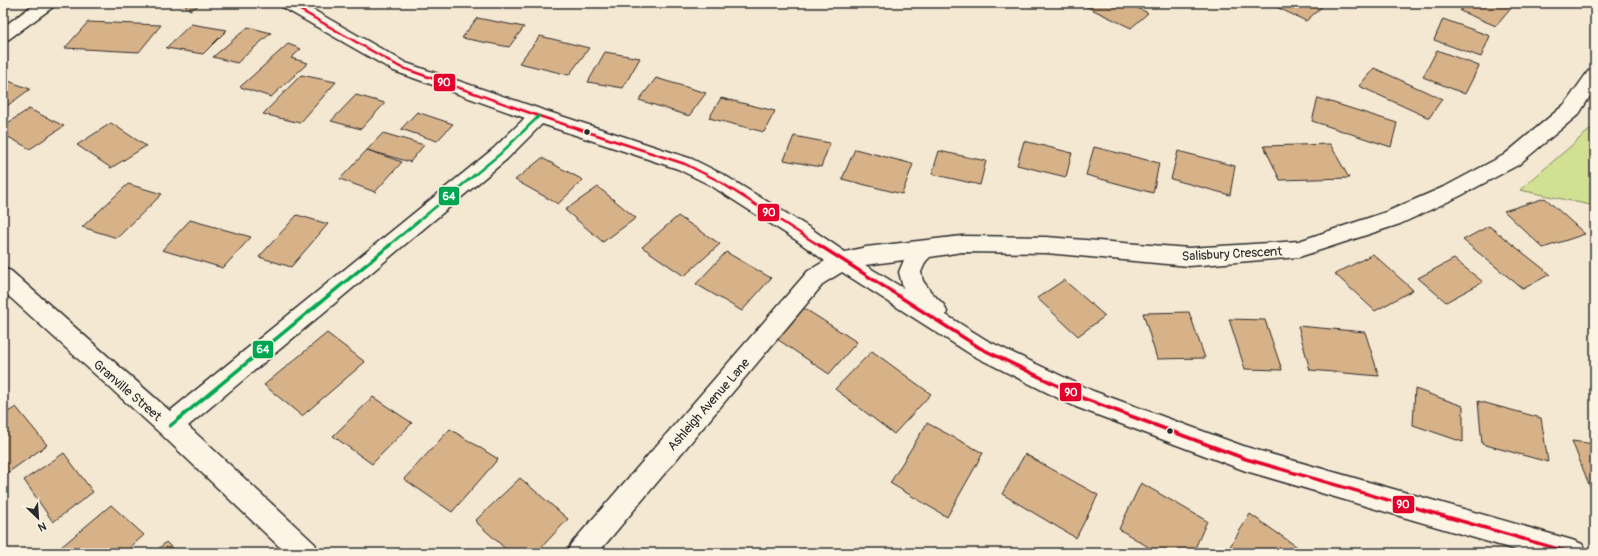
<svg xmlns="http://www.w3.org/2000/svg" width="1598" height="556" viewBox="0 0 1598 556" font-family="Pangolin,sans-serif">
  <rect width="100%" height="100%" fill="#f5e8d3"/>
  <filter id="ink" filterUnits="userSpaceOnUse"><feTurbulence type="fractalNoise" baseFrequency=".025" numOctaves="2"/><feDisplacementMap in="SourceGraphic" scale="8" xChannelSelector="R" yChannelSelector="G"/><feConvolveMatrix kernelMatrix="1 2 1 2 8 2 1 2 1" color-interpolation-filters="sRGB"/></filter>
  <g filter="url(#ink)">
    <path fill="#d2e093" stroke="#7e865f" d="M1595,125V206L1520,190L1594,126Z"/>
    <g fill="#d7b289" stroke="#2b2b2b">
      <path d="M182,3H203L190,10Z"/>
      <path d="M1089,3H1127L1148,13L1131,28L1085,6Z"/>
      <path d="M1268,3H1323L1325,4L1306,21Z"/>
      <path d="M1466,3H1510L1514,5L1496,26L1460,11Z"/>
      <path d="M477,18L524,27L509,47L462,38Z"/>
      <path d="M1443,19L1490,36L1481,57L1434,40Z"/>
      <path d="M88,22L161,25L139,52L65,48Z"/>
      <path d="M191,24L227,30L203,54L166,48Z"/>
      <path d="M248,27L271,33L237,63L213,57Z"/>
      <path d="M540,36L589,48L569,75L519,63Z"/>
      <path d="M288,44L301,49L291,58L308,63L271,97L240,87Z"/>
      <path d="M1437,50L1479,66L1465,94L1423,77Z"/>
      <path d="M605,52L640,58L623,88L588,82Z"/>
      <path d="M1374,68L1442,99L1429,118L1359,86Z"/>
      <path d="M301,75L336,82L300,123L263,114Z"/>
      <path d="M656,78L706,93L689,116L639,100Z"/>
      <path d="M3,79L30,89L3,109Z"/>
      <path d="M356,95L385,103L361,129L331,121Z"/>
      <path d="M721,98L775,111L764,132L709,118Z"/>
      <path d="M1318,98L1397,123L1391,147L1312,121Z"/>
      <path d="M29,109L64,126L30,149L3,134V126Z"/>
      <path d="M417,112L453,124L437,141L401,129Z"/>
      <path d="M111,123L146,146L111,168L77,145Z"/>
      <path d="M383,133L424,145L410,162L367,150Z"/>
      <path d="M794,136L830,143L821,167L784,160Z"/>
      <path d="M1024,141L1072,153L1066,177L1017,165Z"/>
      <path d="M1330,144L1349,178L1280,180L1264,146Z"/>
      <path d="M1094,147L1159,163L1153,193L1086,175Z"/>
      <path d="M855,149L913,164L902,194L842,179Z"/>
      <path d="M367,150L402,162L375,192L340,179Z"/>
      <path d="M939,151L986,161L980,185L932,174Z"/>
      <path d="M1178,151L1235,166L1230,195L1171,179Z"/>
      <path d="M542,158L583,180L558,204L515,180Z"/>
      <path d="M128,184L162,194L117,238L82,227Z"/>
      <path d="M598,187L636,218L603,242L565,210Z"/>
      <path d="M1545,198L1585,234L1543,248L1504,211Z"/>
      <path d="M297,215L328,224L291,267L259,257Z"/>
      <path d="M678,216L720,244L684,276L642,247Z"/>
      <path d="M190,220L251,237L223,268L162,250Z"/>
      <path d="M1489,226L1550,274L1523,289L1463,240Z"/>
      <path d="M726,252L771,278L742,311L696,284Z"/>
      <path d="M1373,254L1413,290L1375,311L1335,274Z"/>
      <path d="M1454,259L1483,282L1446,302L1418,278Z"/>
      <path d="M1064,280L1105,316L1078,336L1037,298Z"/>
      <path d="M802,307L857,342L829,374L774,337Z"/>
      <path d="M1189,312L1205,358L1157,359L1143,313Z"/>
      <path d="M1229,319L1265,320L1282,370L1245,369Z"/>
      <path d="M1298,326L1365,332L1379,376L1310,370Z"/>
      <path d="M327,333L365,362L302,416L264,385Z"/>
      <path d="M872,351L931,394L894,434L835,389Z"/>
      <path d="M1415,389L1463,406V442L1413,425Z"/>
      <path d="M373,397L412,423L372,464L333,436Z"/>
      <path d="M1478,401L1541,418L1548,462L1482,444Z"/>
      <path d="M16,407L47,445L3,476V415Z"/>
      <path d="M927,423L983,453L947,517L890,483Z"/>
      <path d="M450,429L498,459L452,512L404,479Z"/>
      <path d="M1572,441L1595,444V487H1590Z"/>
      <path d="M64,453L93,492L53,522L24,480Z"/>
      <path d="M1025,454L1098,495L1076,538L1002,494Z"/>
      <path d="M520,478L568,519L536,553H510L475,521Z"/>
      <path d="M1141,483L1207,521L1193,553H1158L1119,529Z"/>
      <path d="M111,505L144,535L124,553H54Z"/>
      <path d="M1250,514L1306,553H1226Z"/>
      <path d="M166,542L177,553H154Z"/>
    </g>
    <g fill="none" stroke-linecap="round" stroke-linejoin="round">
      <defs>
        <g id="minor">
          <path d="M36,3H55L53,7L9,39L3,41V27Z"/>
          <path d="M280,3H301L406,63L546,111L692,159L724,175L810,228L845,252L866,247L962,236L1046,237L1189,248L1299,241L1386,212L1446,186L1504,155L1565,104L1589,70L1595,68V88L1579,114L1518,165L1460,196L1400,224L1299,257L1189,266L1046,253L962,252L930,257L926,261L921,272L923,281L931,292L944,305L947,312L946,315L988,341L1093,391L1246,447L1572,540L1582,544L1586,553H1526L1246,471L1076,407L972,355L842,272L824,283L598,553H567L571,544L808,271L825,261L796,240L710,185L678,169L542,124L507,159L188,426L315,544L319,553H286L161,434L3,291V268L11,271L170,411L493,149L525,118L394,71L282,7ZM904,260L899,272L903,288L865,265Z"/>
        </g>
      </defs>
      <use href="#minor" stroke="#2b2b2b" stroke-width="3"/>
      <use href="#minor" fill="#fcf5e5" fill-rule="evenodd"/>
      <defs>
        <path id="bus-1-far1" d="M288,3L400,67L539,116L685,164L717,180L820,246"/>
        <path id="bus-1" d="M819,245L980,348L1085,399L1246,459L1572,553"/>
        <path id="bus-2-far1" d="M388,246L500,154L539,116"/>
        <path id="bus-2" d="M170,426L390,245"/>
      </defs>
      <use href="#bus-1-far1" stroke="#fcf5e5" stroke-width="5"/>
      <use href="#bus-1" stroke="#fcf5e5" stroke-width="6"/>
      <use href="#bus-2-far1" stroke="#fcf5e5" stroke-width="5"/>
      <use href="#bus-2" stroke="#fcf5e5" stroke-width="6"/>
      <use href="#bus-1-far1" stroke="#e4002b" stroke-width="2.5"/>
      <use href="#bus-1" stroke="#e4002b" stroke-width="3.5"/>
      <use href="#bus-2-far1" stroke="#00a651" stroke-width="2.5"/>
      <use href="#bus-2" stroke="#00a651" stroke-width="3.5"/>
    </g>
  </g>
  <g fill="#2b2b2b" stroke="#fcf5e5" stroke-width="1.5">
    <circle cx="587" cy="132" r="3.5"/>
    <circle cx="1170" cy="431" r="3.5"/>
  </g>
  <g text-anchor="middle" stroke-width="3" stroke-linejoin="round" paint-order="stroke">
    <g font-size="13" fill="#2b2b2b" stroke="#fcf5e5">
      <text transform="translate(1232 253) rotate(-3)" y="5">Salisbury Crescent</text>
      <text transform="translate(128 390) rotate(41)" y="5">Granville Street</text>
      <text transform="translate(708 404) rotate(-49)" y="5">Ashleigh Avenue Lane</text>
    </g>
  </g>
  <g stroke="#fcf5e5" stroke-width="1.5">
    <rect x="433" y="73" width="23" height="19" rx="4" fill="#e4002b"/>
    <rect x="438" y="186" width="22" height="20" rx="4" fill="#00a651"/>
    <rect x="757" y="203" width="23" height="19" rx="4" fill="#e4002b"/>
    <rect x="252" y="340" width="22" height="19" rx="4" fill="#00a651"/>
    <rect x="1059" y="382" width="23" height="20" rx="4" fill="#e4002b"/>
    <rect x="1392" y="495" width="23" height="19" rx="4" fill="#e4002b"/>
  </g>
  <g font-size="11" text-anchor="middle" font-weight="bold" fill="#fff">
    <text x="444" y="86">90</text>
    <text x="449" y="200">64</text>
    <text x="769" y="216">90</text>
    <text x="263" y="353">64</text>
    <text x="1071" y="396">90</text>
    <text x="1403" y="508">90</text>
  </g>
  <rect width="1598" height="556" fill="none" stroke="#fcf5e5" stroke-width="16"/>
  <rect x="8" y="8" width="1582" height="540" fill="none" stroke="#2b2b2b" stroke-width="1.5" filter="url(#ink)"/>
  <g transform="translate(38 518) rotate(155)" stroke="#fcf5e5" stroke-width="3" paint-order="stroke">
  <path d="M0-3L7 15L0 10L-7 15Z" fill="#2b2b2b"/>
  <text y="-6" font-size="11" font-weight="bold" text-anchor="middle" fill="#2b2b2b">N</text>
  </g>
</svg>
